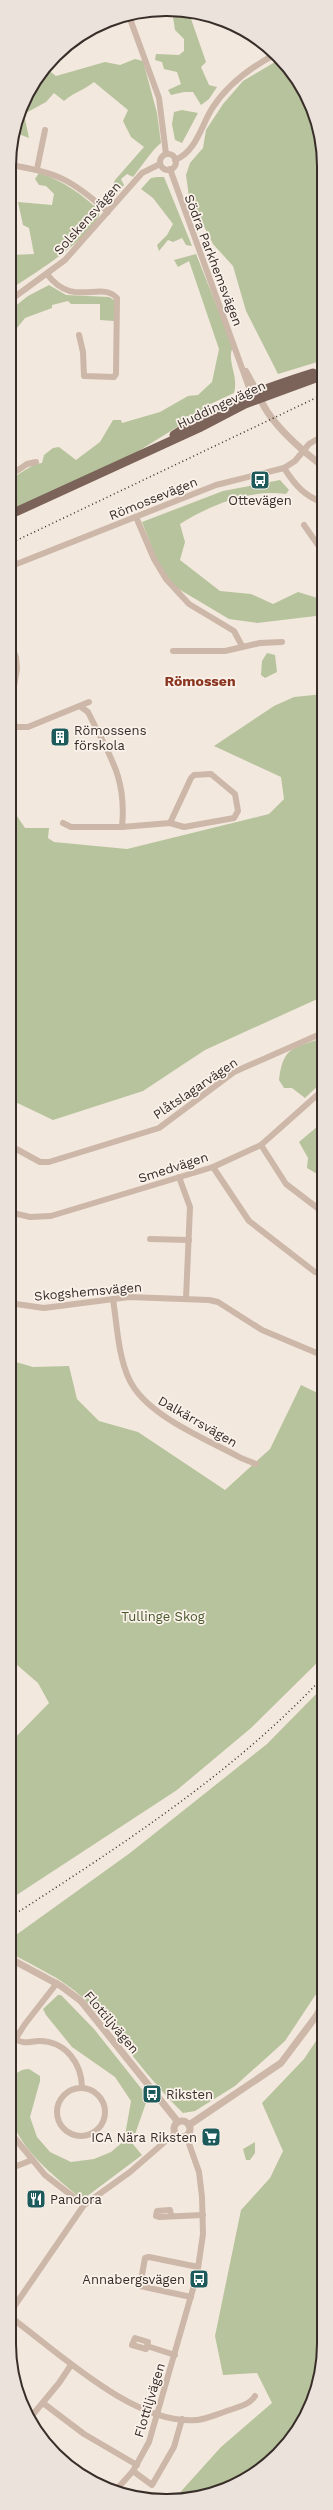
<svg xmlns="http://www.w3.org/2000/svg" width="333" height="2510" viewBox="0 0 333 2510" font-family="'Work Sans',sans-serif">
  <rect width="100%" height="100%" fill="#f3e8dd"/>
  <g fill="#b7c39c">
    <path d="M177,9L189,13L206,62L201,67L209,85L217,87L209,99L201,105L193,92H184L171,95L168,90L181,84L177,72L164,69L162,62L155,60L156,54L179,55L184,51V39L175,30L172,10Z"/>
    <path d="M135,59L143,61L157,113L161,143C152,150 141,167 133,177L127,174L121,179L124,185L115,197L109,194L115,180L144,147L131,137L123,121L128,110L94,82C84,90 73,93 64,101L54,93L46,102L24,114L29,138L16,133L25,97L47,69L56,76L105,62L120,65Z"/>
    <path d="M280,59L312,106L324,156V360L278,374L246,311L233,266L213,244L189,197L186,175L190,163L203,148L206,130L223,104L243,81Z"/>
    <path d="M182,110L198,113L182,143L175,140L172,124L174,112Z"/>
    <path d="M39,173C64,181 81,194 100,211C99,234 29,277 9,290L11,255L34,254L29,228L23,225L18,202L52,205L54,194L46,186L39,185L35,179Z"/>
    <path d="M157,177H164L192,246L186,245L182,238L173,242L168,240L159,251L157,245L167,235L173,224L153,198L141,189L151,178Z"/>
    <path d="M196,254L233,347C226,360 239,376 234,393L204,407L203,411L124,460L9,512V480L35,464L42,463L44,455L53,448L59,447L76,460L100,442L113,420H121L122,423L160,412L188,396L198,395L212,382L219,349L189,261L178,267L174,260Z"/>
    <path d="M49,285L66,295L109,297L114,300V321L100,320V304H71L68,301L52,305V308L25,318L9,338V311L28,296Z"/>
    <path d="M280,480L289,490L286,494C250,489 210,505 180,524L185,542L180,560L220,591L251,594L273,604L298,592L324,600V615L257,623L229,619L177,588L160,568L142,522L223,491Z"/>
    <path d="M9,651C17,664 12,680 9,695Z"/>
    <path d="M267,653L275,655L277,672L265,678L261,675L262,661Z"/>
    <path d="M324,694V996L205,1050L143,1091L53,1120L9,1099V812L13,810L25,828H49L48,838L54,842L127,849L269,814L284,799L281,777L214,746L274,706L294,697Z"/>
    <path d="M322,1038L324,1040V1080L305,1098L292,1088H284L279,1080C283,1046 293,1049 322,1038Z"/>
    <path d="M324,1121V1178L307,1168L308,1158L299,1142Z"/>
    <path d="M9,1360L33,1367L69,1366L77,1399L99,1421L138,1432L225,1490L270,1449L301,1385L324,1396V1656L251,1728L177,1790L9,1900V1744L49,1703L38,1683L9,1658Z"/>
    <path d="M324,1686V1982L285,2041L235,2086L195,2111L183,2113C146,2077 118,2034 82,1997C62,1978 33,1966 9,1952V1940L130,1853L267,1744Z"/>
    <path d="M58,1995H61L94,2029L148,2097L132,2143L142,2155L86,2197H79C45,2168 1,2136 9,2085C11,2075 20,2069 29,2069L40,2076V2081L30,2117L37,2137L50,2152L71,2162L94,2159L111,2152L124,2141L131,2101L115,2077L72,2047L46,2015L43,2009Z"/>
    <path d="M324,2029V2354L308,2413L271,2462L217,2493L175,2498L221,2447L272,2403L257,2373L223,2375L215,2336L241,2210L270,2178L283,2151L262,2103L304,2059Z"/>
    <path d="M255,2142V2153L250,2160H246L243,2149Z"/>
  </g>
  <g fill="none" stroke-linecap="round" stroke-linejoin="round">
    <g stroke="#ccb7a8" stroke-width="6">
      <path d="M129,16L159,98L166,154"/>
      <path d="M105,23L120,17"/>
      <circle cx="168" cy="162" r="8"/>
      <path d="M175,160C197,151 201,125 213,107C229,83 251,67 276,54"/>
      <path d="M9,165C57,172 72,180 108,212"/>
      <path d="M37,169L45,130"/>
      <path d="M170,169L251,393"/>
      <path d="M47,274C73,309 101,280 117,298L116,374L114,377L84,376L83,352L79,335"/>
      <path d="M9,301L65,260L142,173L160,164"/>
      <path d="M246,371L257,391"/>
      <path d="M284,468C295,485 304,496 324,503"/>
      <path d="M9,476L27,464L36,462"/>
      <path d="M136,517L154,559L166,579L189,604L234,631L242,646"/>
      <path d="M304,525L318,545L324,550"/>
      <path d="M9,567L216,485L284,468L295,461L309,444L324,435"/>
      <path d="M9,641L16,657L17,669L10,710V717L16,727H28L89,702"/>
      <path d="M173,651H225L260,643L282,642"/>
      <path d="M81,707L88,712C109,755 127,777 122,827L170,823L184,827L234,818L238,811L235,794L211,774L194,775L191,778L170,823"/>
      <path d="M63,823L71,827H122"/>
      <path d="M9,1145L40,1162H49L159,1128L234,1072L318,1035H324"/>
      <path d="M261,1145L286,1184L324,1213"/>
      <path d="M213,1167L249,1221L315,1272L324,1274"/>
      <path d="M179,1177L190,1207L186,1299"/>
      <path d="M9,1212L30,1217L51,1216L213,1167L261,1145L324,1089"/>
      <path d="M150,1239L189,1240"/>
      <path d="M113,1299C117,1325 118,1355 129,1379C146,1416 207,1439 241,1458L256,1464"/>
      <path d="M9,1303L44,1308L129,1297L209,1300L218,1302L262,1330L324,1356"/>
      <path d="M9,1694L13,1693"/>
      <path d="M16,2039C23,2045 31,2041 39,2041C66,2041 82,2064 82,2088"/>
      <path d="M9,2049L25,2024L57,1983"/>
      <circle cx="81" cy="2112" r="24"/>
      <path d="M9,2131L45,2175L84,2205"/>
      <path d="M9,2169L32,2160"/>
      <path d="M171,2215L170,2210L157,2211L156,2216L159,2217L203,2215"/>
      <path d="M191,2297L140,2286L145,2258L149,2257L198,2267"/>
      <path d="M9,2314L84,2205L130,2172L175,2133"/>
      <path d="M9,2316C57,2351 135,2426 197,2420C206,2419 215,2415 224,2412C234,2408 249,2406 255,2396"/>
      <path d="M147,2346L146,2349L132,2345L135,2338L148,2342L147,2346L175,2355"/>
      <path d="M43,2403L84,2434L137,2465"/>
      <path d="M30,2418L59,2383L71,2365"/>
      <path d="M133,2471L152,2485L174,2447L182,2419"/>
      <path d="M116,2490L133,2471L149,2442L197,2275L203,2234L202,2197L199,2172L186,2135"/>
    </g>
    <g stroke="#ccb7a8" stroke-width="7">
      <path d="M260,398C270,423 302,451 324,467"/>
      <path d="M9,1958L61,1986L81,2001L178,2122"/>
      <circle cx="182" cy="2129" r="8"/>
      <path d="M189,2125L281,2063L317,2015L324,2001"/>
    </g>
    <g stroke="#7b6359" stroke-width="9">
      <path d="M174,435C218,405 262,389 313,373"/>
      <path d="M9,515L199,428L245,404L324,375"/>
    </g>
    <g stroke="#382d29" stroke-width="1.5" stroke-dasharray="1 3" stroke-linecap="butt">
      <path d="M9,544L324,394"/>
      <path d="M9,1918C120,1846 234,1773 324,1676"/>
    </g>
  </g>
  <defs>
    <symbol id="bus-square" viewBox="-11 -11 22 22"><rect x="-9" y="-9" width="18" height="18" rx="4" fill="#1c5a5c" stroke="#faf2ea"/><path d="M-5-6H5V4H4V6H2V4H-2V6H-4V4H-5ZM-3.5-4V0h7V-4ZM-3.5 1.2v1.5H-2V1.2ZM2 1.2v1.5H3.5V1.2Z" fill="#fff"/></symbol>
    <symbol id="building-square" viewBox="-11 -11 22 22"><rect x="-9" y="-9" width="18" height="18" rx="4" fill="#1c5a5c" stroke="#faf2ea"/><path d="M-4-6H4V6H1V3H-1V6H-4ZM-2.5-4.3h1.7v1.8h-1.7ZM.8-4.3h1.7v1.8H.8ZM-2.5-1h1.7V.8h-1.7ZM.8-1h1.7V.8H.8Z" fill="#fff"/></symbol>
    <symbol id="supermarket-square" viewBox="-11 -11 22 22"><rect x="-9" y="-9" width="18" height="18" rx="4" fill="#1c5a5c" stroke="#faf2ea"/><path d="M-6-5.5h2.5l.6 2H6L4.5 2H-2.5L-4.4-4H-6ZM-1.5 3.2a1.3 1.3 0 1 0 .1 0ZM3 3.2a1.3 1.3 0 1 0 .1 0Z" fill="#fff"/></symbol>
    <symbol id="restaurant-square" viewBox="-11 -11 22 22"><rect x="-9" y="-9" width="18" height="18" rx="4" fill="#1c5a5c" stroke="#faf2ea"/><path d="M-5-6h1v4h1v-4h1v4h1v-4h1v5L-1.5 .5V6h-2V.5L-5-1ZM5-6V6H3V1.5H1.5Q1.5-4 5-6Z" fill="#fff"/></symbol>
  </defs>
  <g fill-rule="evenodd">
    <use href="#bus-square" x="249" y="469" width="22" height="22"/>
    <use href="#building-square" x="49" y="726" width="22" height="22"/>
    <use href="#bus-square" x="141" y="2083" width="22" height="22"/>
    <use href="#supermarket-square" x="200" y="2126" width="22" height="22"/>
    <use href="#restaurant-square" x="25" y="2188" width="22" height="22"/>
    <use href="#bus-square" x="188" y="2268" width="22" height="22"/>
  </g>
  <g text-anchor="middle" stroke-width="3.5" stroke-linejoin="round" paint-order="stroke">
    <g font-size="13" fill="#382d29" stroke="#faf2ea">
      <text transform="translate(87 218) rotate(-48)" y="5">Solskensvägen</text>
      <text transform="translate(214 260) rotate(69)" y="5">Södra Parkhemsvägen</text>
      <text transform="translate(221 404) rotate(-25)" y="5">Huddingevägen</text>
      <text transform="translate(153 498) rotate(-22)" y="5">Römossevägen</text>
      <text transform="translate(195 1088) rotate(-34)" y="5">Plåtslagarvägen</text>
      <text transform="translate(173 1167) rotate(-18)" y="5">Smedvägen</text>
      <text transform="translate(88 1291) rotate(-5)" y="5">Skogshemsvägen</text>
      <text transform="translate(198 1421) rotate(30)" y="5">Dalkärrsvägen</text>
      <text transform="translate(112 2022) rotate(50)" y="5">Flottiljvägen</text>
      <text transform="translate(149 2400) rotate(-73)" y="5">Flottiljvägen</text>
    </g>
    <g font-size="13" fill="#382d29" stroke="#faf2ea" text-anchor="start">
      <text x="260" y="505" text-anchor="middle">Ottevägen</text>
      <text x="74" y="735">Römossens<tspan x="74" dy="15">förskola</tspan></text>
      <text x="166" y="2099">Riksten</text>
      <text x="197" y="2142" text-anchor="end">ICA Nära Riksten</text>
      <text x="50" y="2204">Pandora</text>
      <text x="185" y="2284" text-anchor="end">Annabergsvägen</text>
    </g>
    <g font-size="13" fill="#49582b" stroke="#faf2ea">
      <text x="163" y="1621">Tullinge Skog</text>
    </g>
    <g font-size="14" font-weight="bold" fill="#8a351f" stroke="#faf2ea">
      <text x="200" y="686">Römossen</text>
    </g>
  </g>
  <path d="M0 0H333V2510H0ZM166 16H167A150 150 0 0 1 317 166V2344A150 150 0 0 1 167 2494H166A150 150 0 0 1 16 2344V166A150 150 0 0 1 166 16Z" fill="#eae2db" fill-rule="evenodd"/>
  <path fill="none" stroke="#382d29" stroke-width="2" d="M166 16H167A150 150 0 0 1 317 166V2344A150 150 0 0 1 167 2494H166A150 150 0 0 1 16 2344V166A150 150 0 0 1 166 16Z"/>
</svg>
